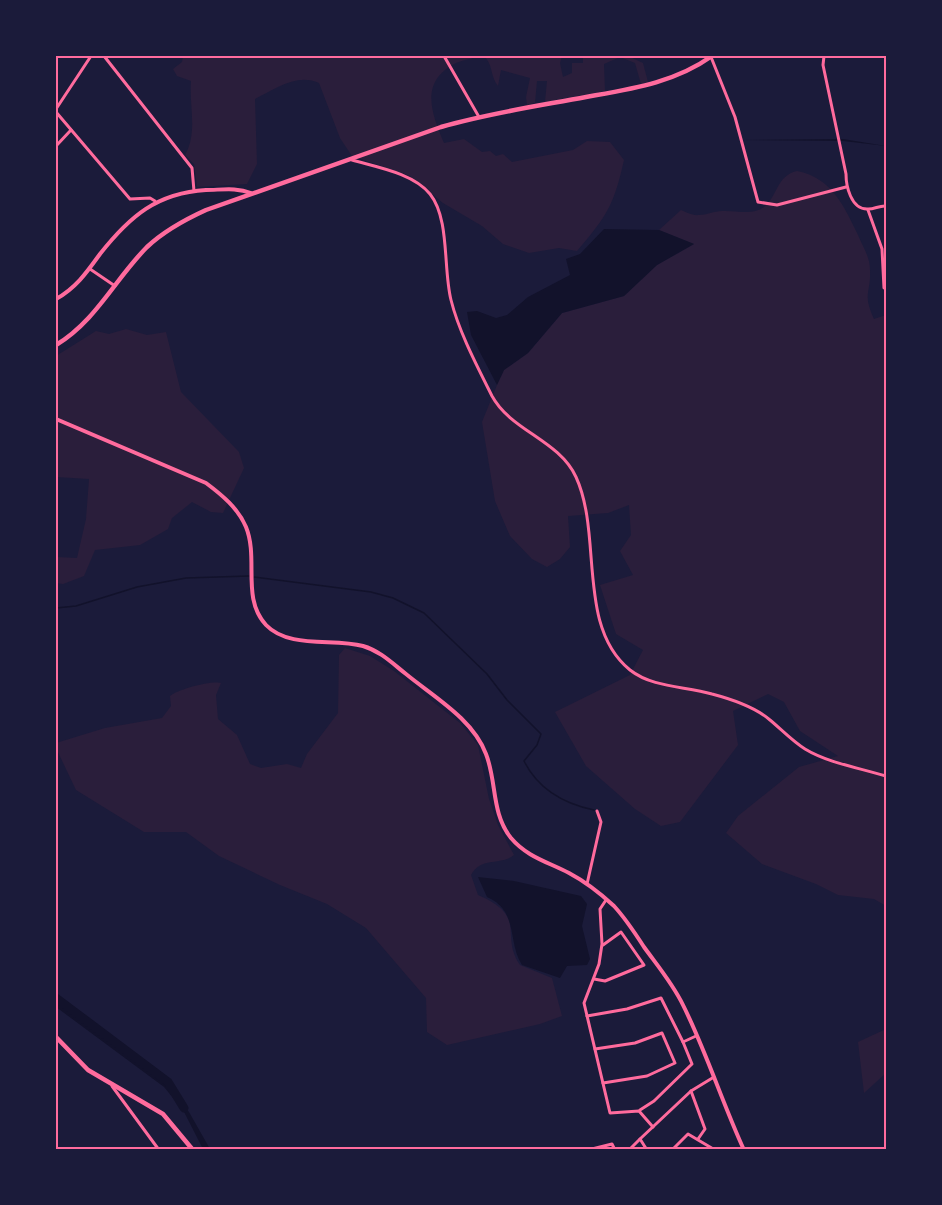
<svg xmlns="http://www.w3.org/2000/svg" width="942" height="1205" viewBox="0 0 942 1205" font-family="'Nunito Sans',sans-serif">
  <rect width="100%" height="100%" fill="#1b1b3a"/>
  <g fill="#2a1e3b">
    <path d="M183,56H477C470,60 461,60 454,64C419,83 432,114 444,143L464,139L482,152L490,151L496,156L503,154L512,162L573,150L587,141L610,142L624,160C614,205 607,216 577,251L559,248L529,253L503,244L482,226L443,203L410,176L352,156L340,138L319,83C297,73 275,89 255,99L257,164L247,184L197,187L194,164L185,155C198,132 189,107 191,81L177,76L173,69L182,62Z"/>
    <path d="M484,56H562L560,63L563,77L572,73V63H583V56H628L643,63L648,82L641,84L635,63L620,57L604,64L605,91L545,102L547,81H537L535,103L527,105L526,97L530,78L501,70L498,86C490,76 493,64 484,56Z"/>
    <path d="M797,171C832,178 844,206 858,235C863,247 870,257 870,270C871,295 862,292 874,319L886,315V906L874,899L838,895L816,884L762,864L726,833L738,816L799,767L838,756L800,731L784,702L768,694L733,711L738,745L680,822L661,826L635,809L586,766L555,712L630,675L643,650L616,634L600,585L633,575L620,551L631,535L629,505L608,513L568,516L570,547L560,559L547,567L532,559L510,536L495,501L482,422L497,385L504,370L528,353L562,313L624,296L657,265L694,244L659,230L681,210C686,212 693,216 699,215C707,215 714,211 722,211C735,210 752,216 764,207C778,196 776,176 797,171Z"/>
    <path d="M126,329L147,335L166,332L181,392L239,452L244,468L223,513L211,512L192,502L172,518L168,529L140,545L95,550L84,576L63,584L56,583V557L77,558L86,519L89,479L56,477V356L96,331L109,334Z"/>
    <path d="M345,648L370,656L394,671L460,723L478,745L489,799L498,825L514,855C501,866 481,856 471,875L478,895C529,917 499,934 520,965L552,978L562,1016L540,1024L447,1045L427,1032L426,998L366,928L327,904L280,885L219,856L186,832H144L76,790L56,748V743L105,728L162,718L171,706L170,696C178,689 212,680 221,683L216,695L218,719L237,735L250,764L261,768L287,764L301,768L307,754L338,713L339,655Z"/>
    <path d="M886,1029V1073L864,1093L858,1042Z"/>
  </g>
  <g fill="#12122b">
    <path d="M843,139L886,146L843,141L744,140Z"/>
    <path d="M604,229L659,230L694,244L657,265L624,296L562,313L528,353L504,370L497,385L471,335L467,312L477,311L496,318L507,315L528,297L570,275L566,259L580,254Z"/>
    <path d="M478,877L514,881L581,896L587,904L582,926L590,959L587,965L567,966L560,978L522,965C507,941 519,911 487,897Z"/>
    <path d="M56,998L169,1086L189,1112L210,1149H203L183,1110L164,1087L56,1007Z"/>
  </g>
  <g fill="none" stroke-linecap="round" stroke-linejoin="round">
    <g stroke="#12122b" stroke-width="1.5">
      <path d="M254,577L371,592L393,598L424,613L487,674L507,700L541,734L537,745L524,761C538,789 565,804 594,810"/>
      <path d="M56,608L76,606L137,587L186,578L249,576"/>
    </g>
    <path stroke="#12122b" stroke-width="9" d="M56,998L168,1082L184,1108"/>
    <g stroke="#ff6b9d" stroke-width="3">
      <path d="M104,56L192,168L194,191"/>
      <path d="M444,56L479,117"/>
      <path d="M824,56L823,65L846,174C846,186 851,209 867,209C873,210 880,205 886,206"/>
      <path d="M711,57L735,117L758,202L777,205L846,187"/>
      <path d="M56,109L91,56"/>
      <path d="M56,112L130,199L150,198L155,201"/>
      <path d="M56,146L71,130"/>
      <path d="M352,160C376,167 413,173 430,194C450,219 443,269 451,300C459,332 477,366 492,396C511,431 559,440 576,477C603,536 576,626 630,670C653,688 685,686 712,694C731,699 755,707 770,720C781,729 792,741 805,749C828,763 860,768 886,776"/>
      <path d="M868,210L882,249L884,288H886"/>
      <path d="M90,269L115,286"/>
      <path d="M587,884L601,822L597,811"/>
      <path d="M606,900L600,909L602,944L599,964L584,1003L610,1113L639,1111L653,1127"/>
      <path d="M594,979L605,981L644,965L621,932L603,945"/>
      <path d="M587,1016L627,1009L661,998L683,1042L696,1036"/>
      <path d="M595,1049L635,1043L662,1033L675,1063L647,1076L603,1083"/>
      <path d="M112,1086L159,1150"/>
      <path d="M691,1091L705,1129L698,1139"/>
      <path d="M640,1110L654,1101L692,1064L683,1042"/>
      <path d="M640,1139L691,1091L714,1077"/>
      <path d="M588,1150L612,1144L615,1150"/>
      <path d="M629,1150L640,1139L647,1150"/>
      <path d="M672,1150L688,1134L715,1150"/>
    </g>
    <g stroke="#ff6b9d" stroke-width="4">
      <path d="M56,299C76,288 87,272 100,254C130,216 157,193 206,190C221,190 236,187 251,193"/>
      <path d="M56,419L206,483C222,495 238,508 246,527C259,559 241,598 266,625C289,649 333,638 363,646C380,651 392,663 406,674C434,697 473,719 486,754C497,782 491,813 511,838C527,857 548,862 569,873C586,882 600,893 614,906C625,918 635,933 644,947C657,965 673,984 683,1005C706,1051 722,1102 744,1150"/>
    </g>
    <g stroke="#ff6b9d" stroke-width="4.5">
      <path d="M56,345C96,321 115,279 147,247C164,231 184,220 206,210L441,127C489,113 538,106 586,97C631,89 674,83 712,56"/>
      <path d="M56,1037L88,1070L163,1114L193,1150"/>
    </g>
  </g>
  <rect width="942" height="1205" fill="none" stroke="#1b1b3a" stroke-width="114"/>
  <rect x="57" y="57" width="828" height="1091" fill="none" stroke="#ff6b9d" stroke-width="2"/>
</svg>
